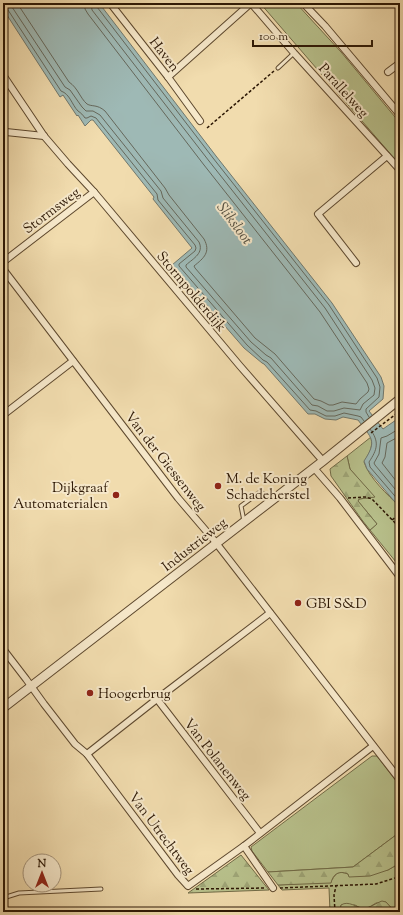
<svg xmlns="http://www.w3.org/2000/svg" width="403" height="915" viewBox="0 0 403 915" font-family="'Sorts Mill Goudy',serif">
  <defs>
    <pattern id="forest-firs" width="22" height="20" patternUnits="userSpaceOnUse"><rect width="22" height="20" fill="#b8c18c"/><path d="M5 1l3.5 6h-7zM16 11l3.5 6h-7z" fill="#9ea577"/></pattern>
  </defs>
  <rect width="100%" height="100%" fill="#f1dcae"/>
  <filter id="stains"><feTurbulence type="fractalNoise" baseFrequency=".005" numOctaves="4"/><feColorMatrix values="0 0 0 0 .2 0 0 0 0 .09 0 0 0 0 .02 0 0 0 .5 -.17"/></filter>
  <radialGradient id="worn" r=".72"><stop offset=".6" stop-color="#630" stop-opacity="0"/><stop offset="1" stop-color="#630" stop-opacity=".3"/></radialGradient>
  <g fill="#b8c18c" stroke="#726c48">
    <path d="M260,3H296L341,52L400,123V165Z"/>
    <path d="M371,437C373,448 370,452 364,462C369,478 388,495 400,507V567L370,530L377,524L358,501L359,499L374,497L350,469L347,456Z"/>
    <path d="M372,756H377L400,786V832L353,867L268,872L252,851L251,847Z"/>
    <path d="M400,863V912H395L386,902L376,903L368,908L362,909L355,905H341L340,912H330L329,888L282,890L278,885L295,884L332,880C336,872 340,871 348,874L388,870Z"/>
  </g>
  <g fill="url(#forest-firs)" stroke="#726c48">
    <path d="M347,456L350,469L375,497L359,499L358,501L377,524L370,530L362,520L331,476L330,469Z"/>
    <path d="M400,832V863L388,870L370,876L349,877L348,874C339,870 333,874 331,883L278,885L268,872L353,867Z"/>
    <path d="M241,855L269,890L188,893Z"/>
    <path d="M382,901L386,902L395,912H340L341,905C349,900 356,908 364,908C370,908 376,903 382,901Z"/>
  </g>
  <path fill="#9eb9b5" stroke="#70786e" d="M3,3H99L216,156L332,303L381,377L384,386L383,399L369,411L383,429L396,420L400,422V508L367,469L364,461C378,440 371,438 358,420L343,417L336,420L325,419L315,414H308L264,364L262,363L244,348L172,265L192,248L153,199L154,197L93,120H91L85,126L78,115L77,116L63,95L60,97L3,9Z"/>
  <g fill="none" stroke-linecap="round" stroke-linejoin="round">
    <g stroke="#65685c" stroke-width="1">
      <path d="M7,3L12,7L65,87L70,90L82,107L86,111H93L100,115L161,191L163,198L199,242C204,253 194,258 186,265V267L251,342L266,355L271,358L312,405L318,406L327,411H334L344,408L360,410L363,404L374,395L375,388L372,380L325,308L209,161L92,10L91,3"/>
      <path d="M17,3L69,82C78,88 80,98 87,104C92,107 97,104 105,111L165,188L169,195L204,239C211,252 204,258 194,266L195,268L255,338L275,354L314,399L321,401L329,405H333L342,402L356,404L360,399L368,392L369,389L367,383L320,312L204,165L88,14L85,9V3"/>
      <path d="M96,3L97,7L213,158L329,305L377,378L380,387L379,397L366,409V412L369,417"/>
      <path d="M3,8H6L8,10L61,91C70,94 72,105 78,111C81,113 83,115 85,118H87L91,116L96,118L157,194L158,200L195,245L196,248L195,251L179,264V266L247,345L263,360L267,362L310,410L316,411L326,416H335L344,413L358,416L361,417L364,421"/>
      <path d="M370,429C380,442 377,450 369,462L370,467L400,502"/>
      <path d="M400,430H397L387,436L381,438L379,454L374,463L375,465L400,495"/>
      <path d="M400,436L387,443L385,457L382,463L400,486"/>
    </g>
    <defs>
      <g id="service">
        <path d="M278,68L294,53"/>
        <path d="M244,521L241,506L260,492L273,498"/>
        <path d="M3,898L19,893L101,889"/>
      </g>
      <g id="minor">
        <path d="M110,3L168,77L200,121"/>
        <path d="M251,3L294,53L400,170"/>
        <path d="M303,3L325,26L400,115"/>
        <path d="M388,72L400,63"/>
        <path d="M3,75L44,136L68,164L94,192L240,366L323,461"/>
        <path d="M168,77L251,3"/>
        <path d="M3,134L6,132L44,136"/>
        <path d="M3,262L94,192"/>
        <path d="M356,263L318,214L387,156"/>
        <path d="M3,269L178,498L213,539L400,780"/>
        <path d="M3,415L73,361"/>
        <path d="M314,468L340,498L400,577"/>
        <path d="M3,649L26,679L44,704L75,744L87,754L178,875L188,886L244,846L373,746"/>
        <path d="M157,699L260,833"/>
        <path d="M87,754L157,699L270,613"/>
        <path d="M244,846L273,888"/>
      </g>
      <path id="tertiary" d="M3,708L323,461L400,399"/>
    </defs>
    <use href="#service" stroke="#5d482e" stroke-width="5"/>
    <use href="#minor" stroke="#5d482e" stroke-width="8"/>
    <use href="#tertiary" stroke="#5d482e" stroke-width="10"/>
    <g stroke="#2c1704" stroke-width="1.5" stroke-dasharray="3 2" stroke-linecap="butt">
      <path d="M207,128L274,71"/>
      <path d="M371,433L400,411"/>
      <path d="M348,498L365,497L372,499L400,528"/>
      <path d="M392,520L400,514"/>
      <path d="M280,888L376,884L395,878L400,876"/>
      <path d="M196,889L265,888"/>
      <path d="M335,912L334,895L336,886"/>
    </g>
    <use href="#service" stroke="#f6e8ca" stroke-width="3"/>
    <use href="#minor" stroke="#f6e8ca" stroke-width="6"/>
    <use href="#tertiary" stroke="#f6e8ca" stroke-width="8"/>
  </g>
  <g fill="#8f2418" stroke="#f6e8ca" stroke-width="1.5">
    <circle cx="218" cy="486" r="4"/>
    <circle cx="116" cy="495" r="4"/>
    <circle cx="298" cy="603" r="4"/>
    <circle cx="90" cy="693" r="4"/>
  </g>
  <g text-anchor="middle" stroke-width="4" stroke-linejoin="round" paint-order="stroke">
    <g font-size="14" fill="#2c1704" stroke="#f6e8ca">
      <text transform="translate(165 54) rotate(52)" y="5">Haven</text>
      <text transform="translate(344 90) rotate(48)" y="5">Parallelweg</text>
      <text transform="translate(51 210) rotate(-37)" y="5">Stormsweg</text>
      <text transform="translate(192 291) rotate(50)" y="5">Stormpolderdijk</text>
      <text transform="translate(166 461) rotate(52)" y="5">Van der Giessenweg</text>
      <text transform="translate(194 544) rotate(-38)" y="5">Industrieweg</text>
      <text transform="translate(218 759) rotate(52)" y="5">Van Polanenweg</text>
      <text transform="translate(162 833) rotate(53)" y="5">Van Utrechtweg</text>
    </g>
    <g font-size="14" fill="#2c1704" stroke="#f6e8ca" text-anchor="start">
      <text x="226" y="483">M. de Koning<tspan x="226" dy="16">Schadeherstel</tspan></text>
      <text x="108" y="492" text-anchor="end">Dijkgraaf<tspan x="108" dy="16">Automaterialen</tspan></text>
      <text x="306" y="608">GBI S&amp;D</text>
      <text x="98" y="698">Hoogerbrug</text>
    </g>
    <g font-size="15" font-style="italic" fill="#545042" stroke="#f6e8ca">
      <text transform="translate(235 223) rotate(53)" y="5">Sliksloot</text>
    </g>
  </g>
  <rect width="403" height="915" fill="none" stroke="#f1dcae" stroke-width="16"/>
  <rect x="4" y="4" width="395" height="907" fill="none" stroke="#2c1704" stroke-width="2"/>
  <rect x="8" y="8" width="387" height="899" fill="none" stroke="#2c1704"/>
  <g transform="translate(42 873)"><circle r="19" fill="#f6e8ca" stroke="#a5947b"/>
  <path d="M0-3L7 15L0 10L-7 15Z" fill="#8f2418"/>
  <text y="-6" font-size="11" font-weight="bold" text-anchor="middle" fill="#2c1704">N</text>
  </g>
  <path d="M253 40v6h119v-6" fill="none" stroke="#2c1704" stroke-width="2"/>
  <text x="259" y="40" font-size="12" fill="#2c1704" stroke="#f6e8ca" stroke-width="3" paint-order="stroke">100 m</text>
  <rect width="100%" height="100%" filter="url(#stains)"/>
  <rect width="100%" height="100%" fill="url(#worn)"/>
</svg>
